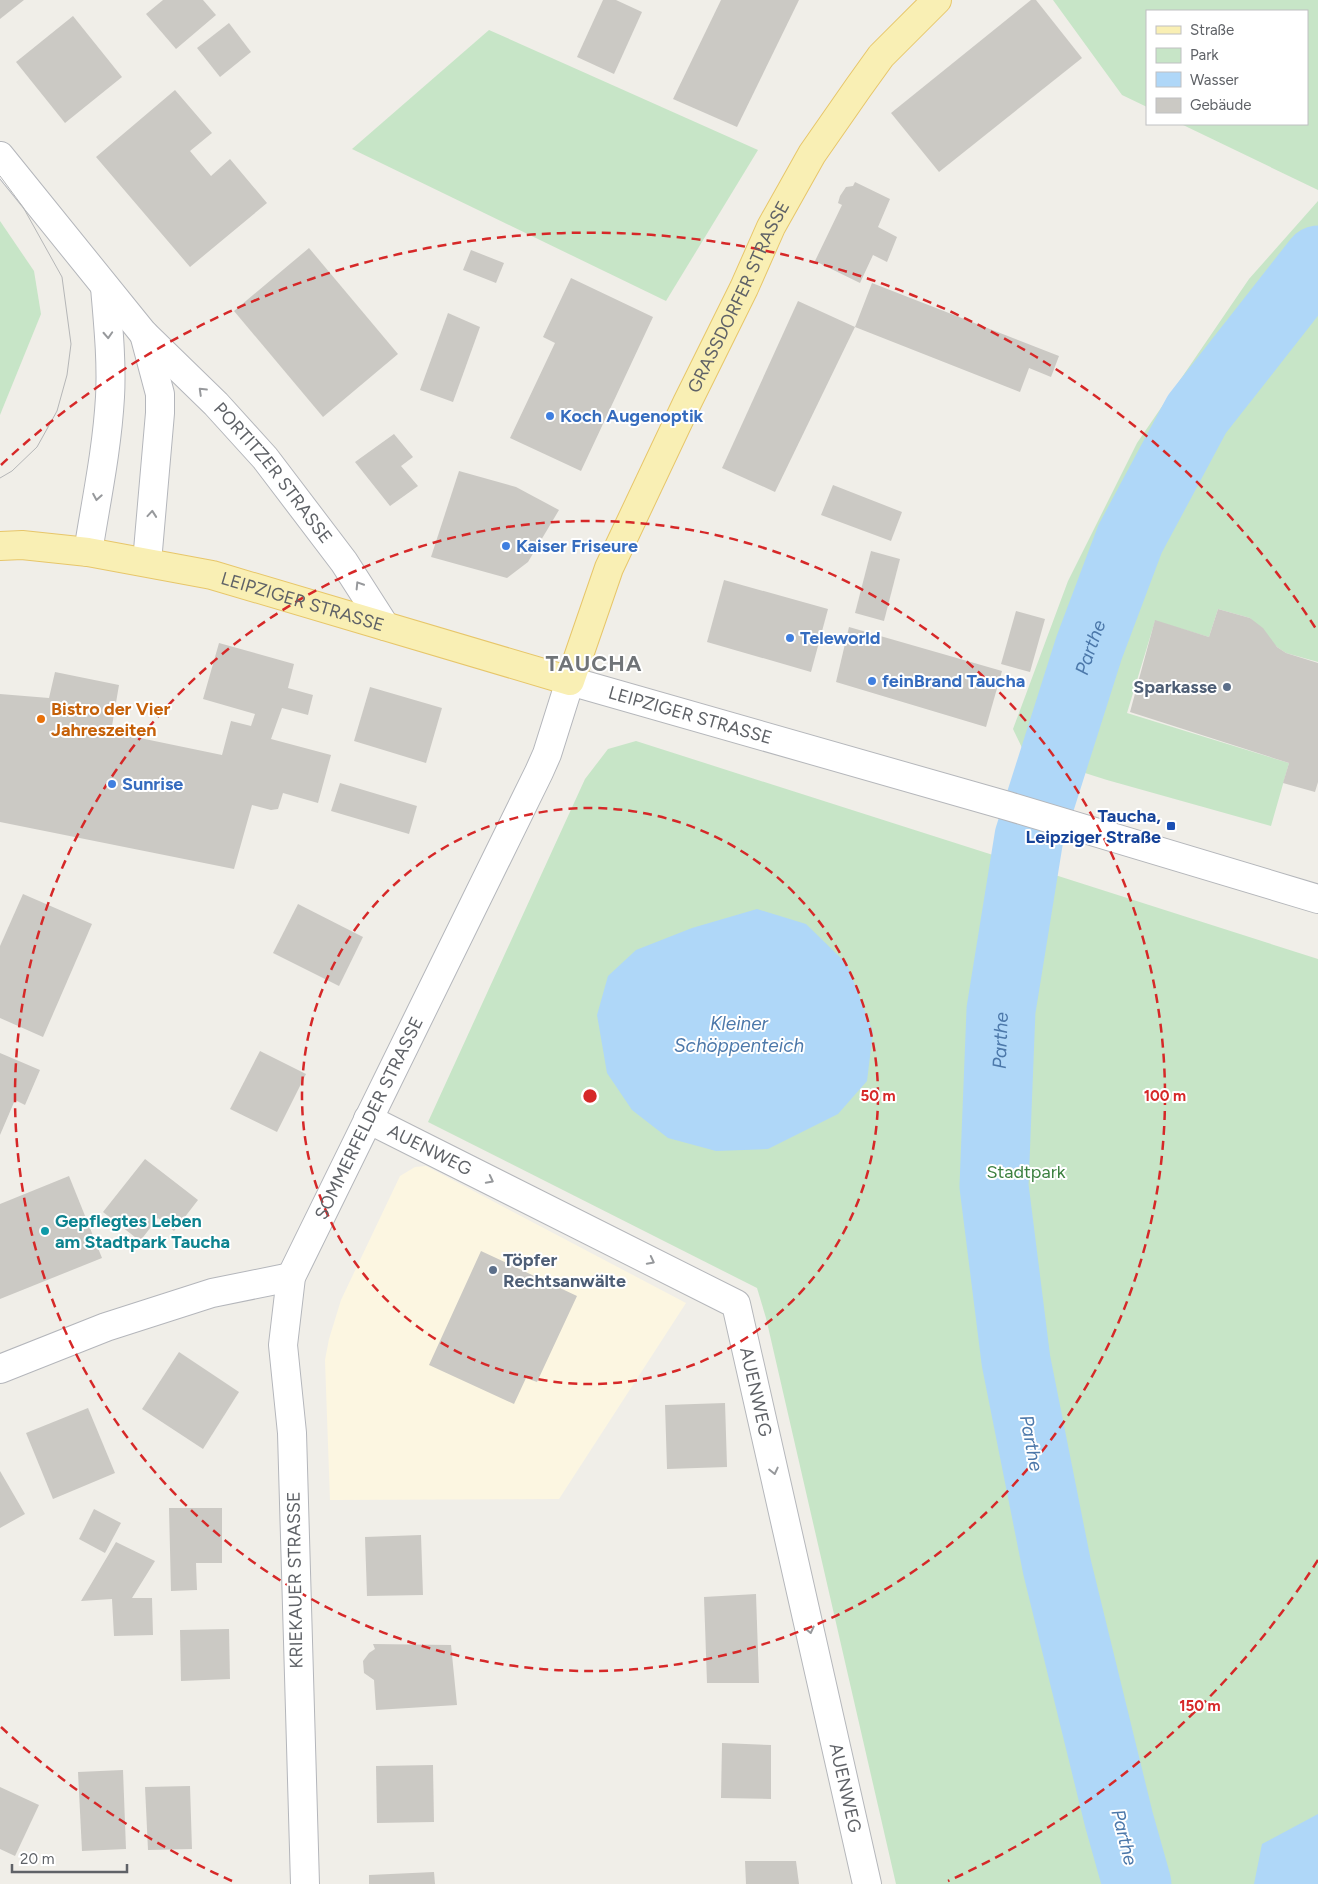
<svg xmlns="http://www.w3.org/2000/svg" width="1318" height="1884" viewBox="0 0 1318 1884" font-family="Figtree,sans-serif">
  <rect width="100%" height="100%" fill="#f0eee8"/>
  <path fill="#fcf6e1" d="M426,1166L686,1303L559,1499L330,1500L325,1360L329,1339L341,1300L400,1176L415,1167Z"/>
  <g fill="#c7e5c7">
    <path d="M1053,0H1318V190L1181,124H1307V11H1147V107L1122,95Z"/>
    <path d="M489,30L758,150L666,301L352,149Z"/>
    <path d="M1318,201V662L1286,653L1277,647L1250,618L1218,609L1209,637L1155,621L1127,713L1289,763L1271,826L1107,780L1025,754L1013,729L1068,581L1137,443L1249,279Z"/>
    <path d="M0,221L34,271L41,314L0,415Z"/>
    <path d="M636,741L1318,959V1884H896L766,1318L757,1288L428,1122L585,779L608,749Z"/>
  </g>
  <g fill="#afd7f8">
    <path d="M757,909L806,924L847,964L873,1032L867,1081L838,1114L768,1149L716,1151L668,1138L632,1110L607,1073L597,1015L608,976L636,950L692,928Z"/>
    <path d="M1318,1814V1884H1254L1262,1844Z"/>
  </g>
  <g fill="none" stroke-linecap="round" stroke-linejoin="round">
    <path stroke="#afd7f8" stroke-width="69" id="s1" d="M1137,1884L1119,1820L1057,1567L1016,1361L994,1186L1001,1010L1029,837L1089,648L1130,539L1197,414L1318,260"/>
  </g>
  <g fill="#cbc9c4">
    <path d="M0,0H24L0,19Z"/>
    <path d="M163,0H203L216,15L176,49L146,14Z"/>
    <path d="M603,0H616L642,12L614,74L577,57Z"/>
    <path d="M721,0H799L737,127L673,99Z"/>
    <path d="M1031,0H1036L1082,58L939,172L891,113Z"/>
    <path d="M73,16L122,77L65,123L16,62Z"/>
    <path d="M229,23L251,52L220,77L197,48Z"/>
    <path d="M175,90L212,133L190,151L211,176L230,159L267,203L190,267L96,157Z"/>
    <path d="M855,182L890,199L878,227L897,237L887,262L873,255L860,283L815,261L842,205L838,203L840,196L846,187L853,186Z"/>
    <path d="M309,248L398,354L323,417L234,311Z"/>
    <path d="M471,250L504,263L496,283L463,270Z"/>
    <path d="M571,278L653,317L581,471L510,438L555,343L543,337Z"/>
    <path d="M872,283L1059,356L1051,377L1029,368L1020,392L855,327Z"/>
    <path d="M798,301L855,327L775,492L722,468Z"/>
    <path d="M448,313L480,327L453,402L420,390Z"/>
    <path d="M394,434L413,457L401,466L418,486L390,506L355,462Z"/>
    <path d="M459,471L516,487L559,510L528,562L507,578L431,557Z"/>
    <path d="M833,485L902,512L891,541L821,515Z"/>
    <path d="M871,551L900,559L884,621L855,613Z"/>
    <path d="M724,580L828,609L811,672L707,642Z"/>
    <path d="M1218,609L1250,618L1263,628L1277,647L1286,653L1318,663V782L1315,792L1283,783L1289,763L1130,712L1155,620L1209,637Z"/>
    <path d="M1016,611L1045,619L1030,672L1001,664Z"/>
    <path d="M849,627L1002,671L986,727L836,682Z"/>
    <path d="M219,643L294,664L288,688L313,695L308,715L282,708L271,739L331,755L318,803L283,793L278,809L271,810L252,805L234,869L0,822V694L49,698L55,672L119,685L111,732L222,755L231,721L251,726L255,714L203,699Z"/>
    <path d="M370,687L442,708L426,763L354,741Z"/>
    <path d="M340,783L417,806L409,834L331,811Z"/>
    <path d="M23,894L92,924L43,1037L0,1018V946Z"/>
    <path d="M298,904L363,937L339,986L273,953Z"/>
    <path d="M260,1051L306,1074L277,1132L230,1109Z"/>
    <path d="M0,1053L40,1070L25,1105L15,1100L0,1135Z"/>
    <path d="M145,1159L198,1200L174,1231L158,1218L140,1241L103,1212Z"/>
    <path d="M69,1176L102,1258L0,1299V1204Z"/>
    <path d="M481,1251L577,1296L537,1382L526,1378L514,1404L429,1365Z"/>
    <path d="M179,1352L239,1392L203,1449L142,1409Z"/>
    <path d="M725,1403L727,1467L667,1469L665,1405Z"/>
    <path d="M88,1408L115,1473L53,1499L26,1433Z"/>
    <path d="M0,1471L25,1514L0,1528Z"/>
    <path d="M169,1508H222V1563H196L197,1590L171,1591Z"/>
    <path d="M94,1509L121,1523L105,1553L79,1539Z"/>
    <path d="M421,1535L423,1595L367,1596L365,1537Z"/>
    <path d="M116,1542L155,1561L132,1598H152L153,1635L114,1636L112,1599L81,1601Z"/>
    <path d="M756,1594L759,1683H707L704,1597Z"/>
    <path d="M229,1629L230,1679L181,1681L180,1630Z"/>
    <path d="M373,1644L451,1645L457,1705L376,1710L374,1680L364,1673L363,1661L369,1653L375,1649Z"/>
    <path d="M722,1743L771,1745V1799L721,1798Z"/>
    <path d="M433,1765L434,1822L377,1823L376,1766Z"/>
    <path d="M123,1770L126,1849L82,1851L78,1772Z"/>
    <path d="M190,1786L192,1849L148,1850L145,1787Z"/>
    <path d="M0,1787L39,1805L15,1856L0,1849Z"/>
    <path d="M745,1861H796L799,1884H746Z"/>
    <path d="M434,1872L435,1884H369V1875Z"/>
  </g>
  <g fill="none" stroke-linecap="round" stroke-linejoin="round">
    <defs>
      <g id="street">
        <path id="s2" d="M570,681L1008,806L1318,899"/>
        <path id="s3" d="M368,1119L736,1304L867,1884"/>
      </g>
      <g id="secondary">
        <path id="s4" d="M0,156L143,333L216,404L265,458L344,562L385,626"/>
        <path d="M144,334L160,394V413L147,562"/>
        <path d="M88,552C96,501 107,450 110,397C112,361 108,323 105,287"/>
        <path d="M0,1369L106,1327L212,1293L291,1277"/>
        <path id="s5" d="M305,1884L292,1433L283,1345L291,1277L539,772L547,754L570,681"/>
      </g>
      <g id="primary">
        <path id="s6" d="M0,546L22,545L88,552L212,575L570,681L609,568L687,403L744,288L771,227L812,154L858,88L881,56L937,0"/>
      </g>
    </defs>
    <use href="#street" stroke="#b5b7bb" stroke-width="30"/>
    <use href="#secondary" stroke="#b4b6bb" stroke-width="30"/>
    <use href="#primary" stroke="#e7c66a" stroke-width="30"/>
    <use href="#street" stroke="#fff" stroke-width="28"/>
    <use href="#secondary" stroke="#fff" stroke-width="28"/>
    <use href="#primary" stroke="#f9efb4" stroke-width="28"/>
    <path stroke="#b5b6b7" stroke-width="1" d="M0,176L23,207L62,277L71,344L67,375L57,411L37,447L12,471L0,478"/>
  </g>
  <defs><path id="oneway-chevron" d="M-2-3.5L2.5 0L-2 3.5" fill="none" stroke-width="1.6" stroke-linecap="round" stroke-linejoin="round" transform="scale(1.25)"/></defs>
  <g stroke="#97999c">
    <use href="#oneway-chevron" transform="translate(108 335) rotate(87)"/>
    <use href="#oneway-chevron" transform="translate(202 391) rotate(-136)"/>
    <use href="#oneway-chevron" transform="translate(97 497) rotate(100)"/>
    <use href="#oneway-chevron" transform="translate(152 514) rotate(-85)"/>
    <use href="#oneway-chevron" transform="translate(359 585) rotate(-122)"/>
    <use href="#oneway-chevron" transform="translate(490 1180) rotate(27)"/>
    <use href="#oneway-chevron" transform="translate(651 1261) rotate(27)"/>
    <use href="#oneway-chevron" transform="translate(774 1471) rotate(77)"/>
    <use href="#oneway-chevron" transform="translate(810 1630) rotate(77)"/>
  </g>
  <g fill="none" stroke="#d62828" stroke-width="2.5" stroke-dasharray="9 6">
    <circle cx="590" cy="1096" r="288"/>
    <circle cx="590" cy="1096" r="575"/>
    <path d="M1318 1560A863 863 0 0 1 948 1881M232 1881A863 863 0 0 1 1 1727M1 465A863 863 0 0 1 1318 632"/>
  </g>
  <g fill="#3f7fe0" stroke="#fff" stroke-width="2">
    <circle cx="550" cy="416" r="5"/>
    <circle cx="506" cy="546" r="5"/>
    <circle cx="790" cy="638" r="5"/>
    <circle cx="872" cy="681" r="5"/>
    <circle cx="112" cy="784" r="5"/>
  </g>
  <g fill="#5c6f8a" stroke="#fff" stroke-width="2">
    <circle cx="1227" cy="687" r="5"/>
    <circle cx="493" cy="1270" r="5"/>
  </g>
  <circle fill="#e8710a" stroke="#fff" stroke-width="2" cx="41" cy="719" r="5"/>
  <rect fill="#1a4fb4" stroke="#fff" stroke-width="2" x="1166" y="821" width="10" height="10" rx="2.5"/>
  <circle fill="#0f9aa8" stroke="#fff" stroke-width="2" cx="45" cy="1231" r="5"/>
  <g text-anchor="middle" stroke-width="4" stroke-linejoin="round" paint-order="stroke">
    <g font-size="18" fill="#5f6267" stroke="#fff">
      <text dy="6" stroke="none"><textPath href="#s6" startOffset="1008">GRASSDORFER STRASSE</textPath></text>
      <text dy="6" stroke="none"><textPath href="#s4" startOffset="419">PORTITZER STRASSE</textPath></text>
      <text dy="6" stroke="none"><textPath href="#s6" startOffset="309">LEIPZIGER STRASSE</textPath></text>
      <text dy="6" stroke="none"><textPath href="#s2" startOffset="125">LEIPZIGER STRASSE</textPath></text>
      <text dy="6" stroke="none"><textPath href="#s5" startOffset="785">SOMMERFELDER STRASSE</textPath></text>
      <text dy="6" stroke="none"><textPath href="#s3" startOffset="69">AUENWEG</textPath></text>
      <text dy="6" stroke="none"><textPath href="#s3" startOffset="502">AUENWEG</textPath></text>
      <text transform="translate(295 1580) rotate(-91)" y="6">KRIEKAUER STRASSE</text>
      <text dy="6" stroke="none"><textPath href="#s3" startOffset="908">AUENWEG</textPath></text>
    </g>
    <g font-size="18" font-weight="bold" fill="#366cbe" stroke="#fff" text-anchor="start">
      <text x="560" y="422">Koch Augenoptik</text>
      <text x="516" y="552">Kaiser Friseure</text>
      <text x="800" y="644">Teleworld</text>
      <text x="882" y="687">feinBrand Taucha</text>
      <text x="122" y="790">Sunrise</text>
    </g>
    <g font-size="18" font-weight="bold" fill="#4e5e75" stroke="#fff" text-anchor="end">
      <text x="1217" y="693">Sparkasse</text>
      <text x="503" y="1266" text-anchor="start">Töpfer<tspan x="503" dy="21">Rechtsanwälte</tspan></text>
    </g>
    <g font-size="18" font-weight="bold" fill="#c56008" stroke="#fff" text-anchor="start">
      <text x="51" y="715">Bistro der Vier<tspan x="51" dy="21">Jahreszeiten</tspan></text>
    </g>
    <g font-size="18" font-weight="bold" fill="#164399" stroke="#fff" text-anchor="end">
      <text x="1161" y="822">Taucha,<tspan x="1161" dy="21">Leipziger Straße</tspan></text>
    </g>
    <g font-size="18" fill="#3c8040" stroke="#fff">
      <text x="1026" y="1178">Stadtpark</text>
    </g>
    <g font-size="18" font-weight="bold" fill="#0d838f" stroke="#fff" text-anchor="start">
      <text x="55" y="1227">Gepflegtes Leben<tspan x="55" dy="21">am Stadtpark Taucha</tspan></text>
    </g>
    <g font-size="19" font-style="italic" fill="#4c78aa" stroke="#fff">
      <text dy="7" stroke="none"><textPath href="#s1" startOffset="1264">Parthe</textPath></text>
      <text x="739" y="1030">Kleiner<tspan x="739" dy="22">Schöppenteich</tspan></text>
      <text dy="7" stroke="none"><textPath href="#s1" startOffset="859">Parthe</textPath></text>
      <text transform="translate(1032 1443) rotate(79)" y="7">Parthe</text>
      <text transform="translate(1125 1837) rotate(76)" y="7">Parthe</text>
    </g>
    <g font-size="22" font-weight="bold" letter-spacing="1" fill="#707478" stroke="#fff">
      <text x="594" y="671">TAUCHA</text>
    </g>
  </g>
  <circle cx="590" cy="1096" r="8" fill="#d62828" stroke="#fff" stroke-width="2.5"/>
  <g font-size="15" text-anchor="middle" font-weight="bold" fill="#d62828" stroke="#fff" stroke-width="4" stroke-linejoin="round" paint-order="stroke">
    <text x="878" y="1101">50 m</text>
    <text x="1165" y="1101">100 m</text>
    <text x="1200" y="1711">150 m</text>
  </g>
  <rect x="1146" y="10" width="162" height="115" fill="#ffffff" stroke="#bfc0c2"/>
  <rect x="1156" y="26" width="25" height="8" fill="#f9efb4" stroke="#bfc0c2"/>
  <text x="1190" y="35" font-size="15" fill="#5f6267">Straße</text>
  <rect x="1156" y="48" width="25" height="15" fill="#c7e5c7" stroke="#bfc0c2"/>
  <text x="1190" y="60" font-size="15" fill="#5f6267">Park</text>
  <rect x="1156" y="72" width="25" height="15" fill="#afd7f8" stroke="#bfc0c2"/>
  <text x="1190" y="85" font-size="15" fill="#5f6267">Wasser</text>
  <rect x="1156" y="98" width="25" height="15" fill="#cbc9c4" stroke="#bfc0c2"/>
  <text x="1190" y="110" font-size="15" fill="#5f6267">Gebäude</text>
  <path d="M12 1864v8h115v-8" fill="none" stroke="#5f6267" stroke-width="2.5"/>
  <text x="20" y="1864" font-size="15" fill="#5f6267" stroke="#ffffff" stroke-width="4" paint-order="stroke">20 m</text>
</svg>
